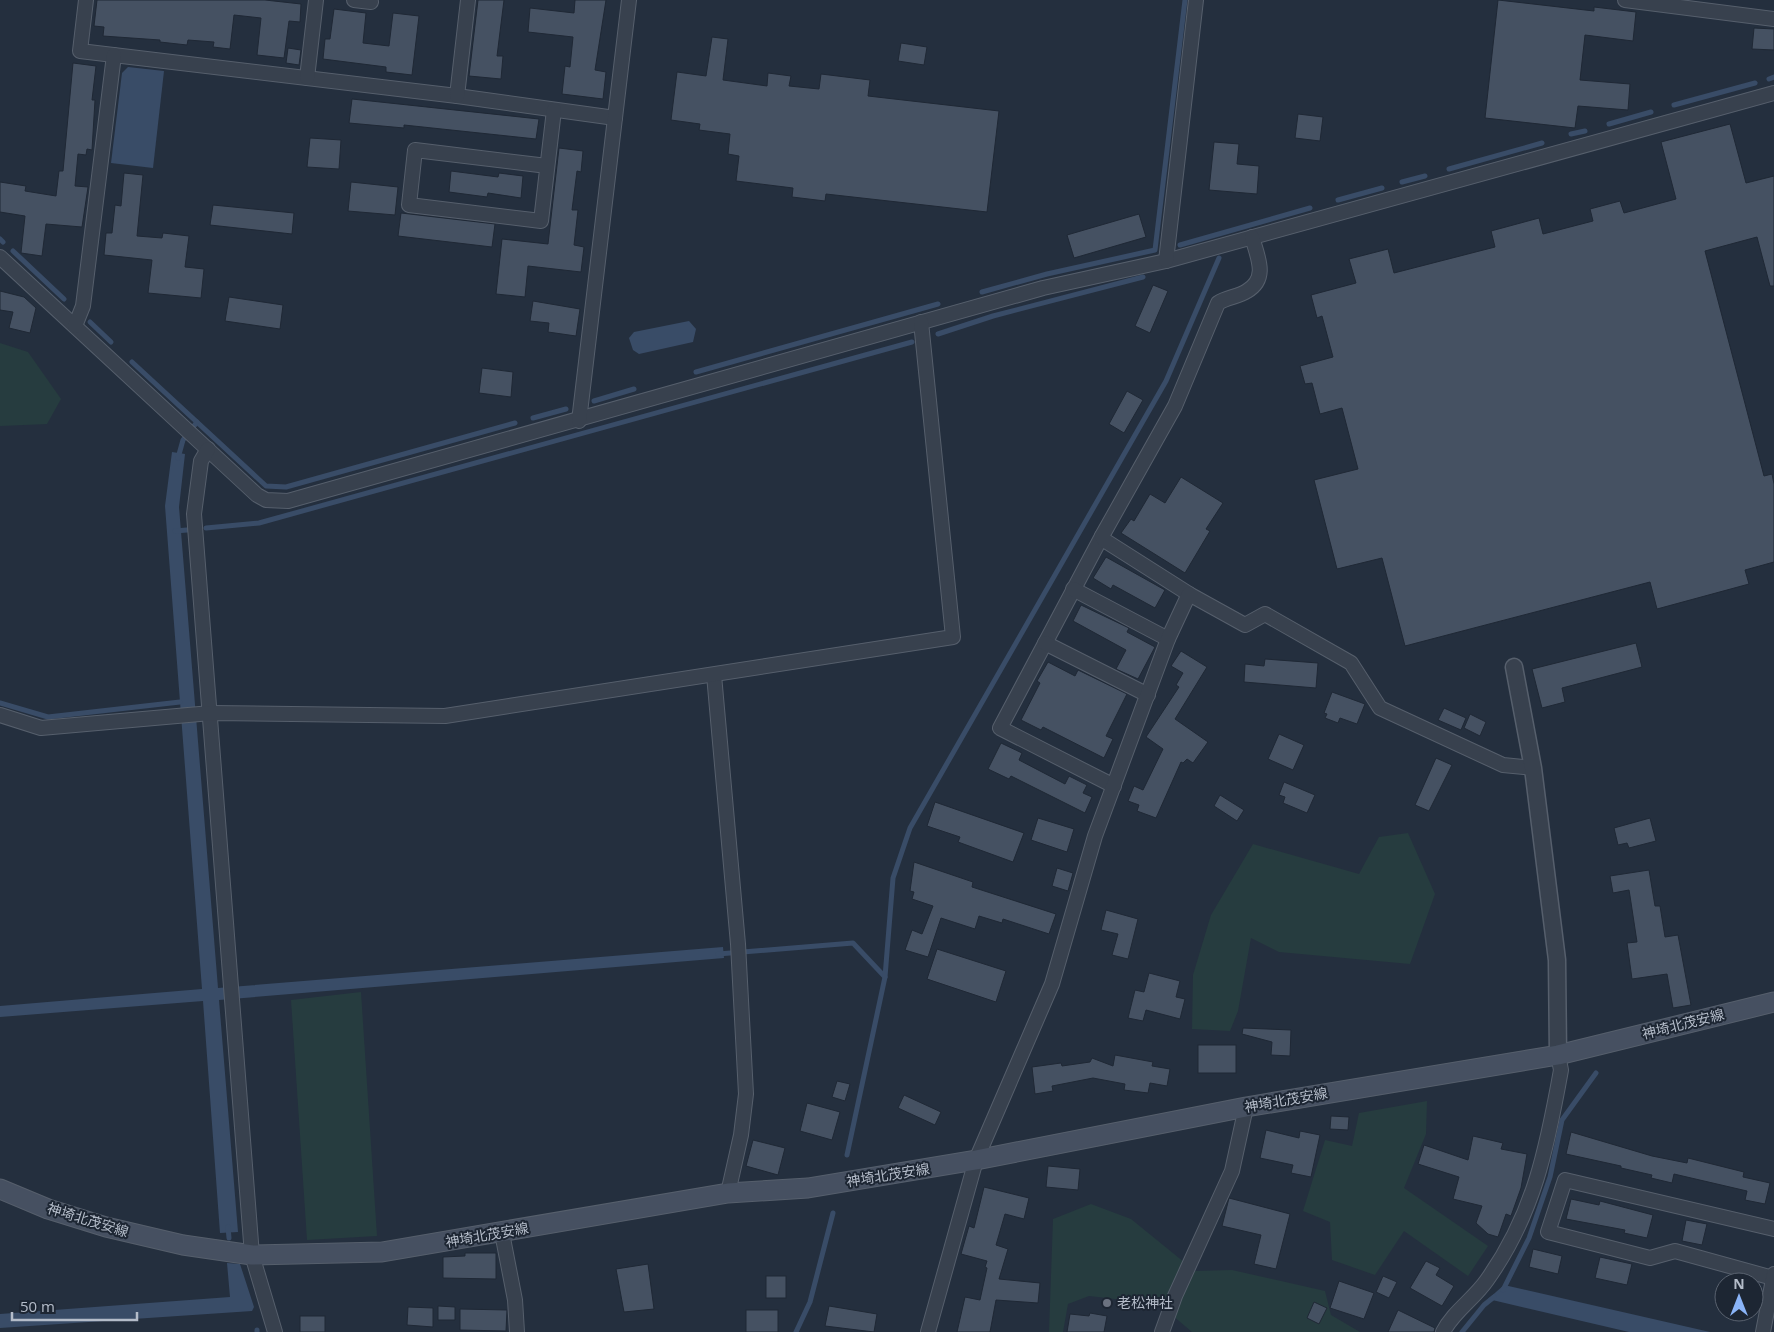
<svg xmlns="http://www.w3.org/2000/svg" width="1774" height="1332" viewBox="0 0 1774 1332" font-family="'Open Sans','Noto Sans JP',sans-serif">
  <rect width="100%" height="100%" fill="#242f3e"/>
  <g fill="#263c3f">
    <path d="M0,343L28,352L61,399L47,424L0,426Z"/>
    <path d="M1408,833L1435,894L1410,964L1279,952L1251,938L1238,1011L1230,1031L1192,1029L1193,975L1211,915L1253,844L1359,874L1379,837Z"/>
    <path d="M361,992L377,1236L307,1240L291,1000Z"/>
    <path d="M1427,1101L1426,1134L1404,1188L1488,1246L1468,1276L1404,1231L1375,1275L1332,1260L1330,1222L1303,1211L1325,1140L1352,1146L1359,1113Z"/>
    <path d="M1091,1204L1131,1219L1195,1271L1232,1270L1325,1291L1331,1315L1360,1332H1192L1159,1304L1089,1296L1068,1304L1063,1332H1049L1053,1219Z"/>
  </g>
  <g fill="#394c67">
    <path d="M128,67L164,71L153,168L111,163L122,73Z"/>
    <path d="M689,321L696,329L693,342L639,354L633,350L629,338L634,332Z"/>
    <path d="M172,452L185,454L179,507L218,988L723,947L724,958L219,1000L238,1232L220,1233L203,1001L0,1017V1006L202,989L165,506Z"/>
    <path d="M227,1263L240,1264L254,1307L252,1311L0,1328V1314L230,1297Z"/>
    <path d="M1504,1285L1710,1332H1629L1488,1299Z"/>
  </g>
  <g fill="none" stroke-linecap="round" stroke-linejoin="round">
    <g stroke="#394c67" stroke-width="5">
      <path d="M1769,79L1774,77"/>
      <path d="M1674,105L1755,83"/>
      <path d="M1609,124L1651,112"/>
      <path d="M1571,134L1585,131"/>
      <path d="M1449,169L1542,143"/>
      <path d="M1402,182L1425,176"/>
      <path d="M1338,200L1382,188"/>
      <path d="M0,239L3,242"/>
      <path d="M1180,245L1310,208"/>
      <path d="M13,251L64,299"/>
      <path d="M982,292L1047,274L1155,250L1185,0"/>
      <path d="M90,322L111,342"/>
      <path d="M938,334L993,316L1143,277"/>
      <path d="M132,362L266,486L286,487L515,423"/>
      <path d="M696,372L938,304"/>
      <path d="M594,401L634,389"/>
      <path d="M533,418L566,409"/>
      <path d="M178,458L183,440L197,422"/>
      <path d="M206,528L259,523L912,342"/>
      <path d="M175,531L187,530"/>
      <path d="M0,703L48,717L180,702"/>
      <path d="M718,954L853,943L885,977"/>
      <path d="M847,1155L885,977L893,878L910,828L1166,381L1219,258"/>
      <path d="M228,1227L229,1238"/>
      <path d="M1503,1290L1529,1238L1550,1177L1562,1120L1596,1073"/>
      <path d="M257,1330V1332"/>
      <path d="M796,1332L810,1302L833,1213"/>
      <path d="M1462,1332L1484,1305L1494,1297"/>
    </g>
  </g>
  <g fill="#455162" stroke="#1f2835">
    <path d="M97,0H265L301,4L300,22L289,21L284,58L257,55L261,18L234,15L230,49L213,47L214,42L188,40L187,45L160,42V40L103,36L104,27L94,26Z"/>
    <path d="M478,0H504L497,56H503L501,79L469,76Z"/>
    <path d="M575,0H606L595,70L606,72L603,99L562,94L565,66L570,67L573,37L528,32L530,8L574,13Z"/>
    <path d="M1498,0L1594,11V7L1636,12L1633,41L1585,35L1580,80L1630,84L1628,110L1578,106L1575,128L1485,118Z"/>
    <path d="M334,9L366,13L363,43L389,46L393,13L419,16L412,75L386,72V67L323,59L325,39H330Z"/>
    <path d="M1754,28L1774,29V50L1752,49Z"/>
    <path d="M712,37L728,39L723,80L767,86L768,73L791,76L789,86L819,89L821,74L870,80L868,96L999,111L987,212L826,194L825,201L792,197L793,188L736,181L739,156L728,154L730,134L699,130L700,124L671,120L677,72L706,76Z"/>
    <path d="M901,43L927,47L924,65L898,61Z"/>
    <path d="M288,48L301,50L299,65L286,63Z"/>
    <path d="M73,63L96,66L92,100H95L92,150L87,149L86,155L78,154L75,186L88,187L82,227L46,224L42,256L21,253L25,216L0,212V182L26,186L25,191L56,196L59,171H63Z"/>
    <path d="M352,99L539,119L536,139L404,125V128L349,123Z"/>
    <path d="M1298,114L1323,117L1320,141L1295,138Z"/>
    <path d="M1730,124L1746,183L1774,176V286H1770L1757,237L1705,251L1764,476L1772,474L1774,484V562L1745,570L1749,584L1657,609L1650,582L1405,646L1382,558L1337,569L1314,480L1358,469L1342,408L1320,414L1312,383L1305,384L1300,366L1333,357L1322,316L1317,318L1311,295L1356,283L1349,259L1388,249L1394,273L1495,247L1491,231L1539,218L1543,234L1593,221L1590,209L1620,201L1624,213L1676,199L1661,142Z"/>
    <path d="M310,138L341,140L339,169L307,167Z"/>
    <path d="M1214,142L1239,144L1237,164L1259,166L1257,194L1209,190Z"/>
    <path d="M559,148L583,151L581,172L577,171L572,210H578L574,245L584,247L581,272L528,266L525,297L496,294L502,239L548,244Z"/>
    <path d="M451,171L498,177L499,173L523,176L521,198L488,193L487,197L449,192Z"/>
    <path d="M124,173L143,175L137,236L162,238L163,233L189,236L185,267L204,269L201,298L148,293L152,260L104,255L106,233H112L115,205L121,206Z"/>
    <path d="M351,182L398,187L395,215L348,211Z"/>
    <path d="M213,205L294,213L292,234L210,225Z"/>
    <path d="M401,213L495,224L492,247L398,236Z"/>
    <path d="M1139,214L1146,237L1074,258L1067,235Z"/>
    <path d="M1153,285L1168,291L1150,333L1135,326Z"/>
    <path d="M0,291L24,297L36,308L30,333L9,328L13,312L0,310Z"/>
    <path d="M229,297L283,305L280,329L225,321Z"/>
    <path d="M533,301L580,309L576,336L548,332L549,323L530,321Z"/>
    <path d="M482,368L513,372L511,397L479,393Z"/>
    <path d="M1127,391L1143,400L1124,433L1109,424Z"/>
    <path d="M1181,477L1223,503L1206,529L1210,531L1185,573L1121,533L1131,519L1134,521L1150,494L1165,503Z"/>
    <path d="M1106,557L1165,590L1155,608L1113,585L1111,589L1093,578Z"/>
    <path d="M1081,605L1129,628L1127,632L1155,647L1138,679L1116,669L1126,650L1073,621Z"/>
    <path d="M1636,643L1642,667L1562,688L1565,702L1542,708L1532,669Z"/>
    <path d="M1181,651L1207,667L1175,719L1208,742L1193,763L1187,759L1183,763L1181,762L1156,818L1137,811L1139,805L1128,801L1134,786L1143,790L1163,749L1146,737L1179,687L1176,685L1183,673L1171,666Z"/>
    <path d="M1265,659L1318,663L1316,688L1244,682L1245,664L1264,666Z"/>
    <path d="M1048,662L1075,676L1078,670L1127,694L1106,736L1113,739L1104,758L1043,727L1041,730L1021,720L1040,683L1037,681Z"/>
    <path d="M1332,692L1365,704L1357,724L1340,718L1338,723L1325,718L1327,714L1324,713Z"/>
    <path d="M1444,708L1466,718L1461,730L1438,720Z"/>
    <path d="M1470,714L1486,722L1480,736L1464,728Z"/>
    <path d="M1279,734L1304,745L1293,770L1268,759Z"/>
    <path d="M1001,743L1022,753L1019,760L1065,784L1069,776L1087,785L1083,793L1092,797L1085,813L1011,776L1009,779L988,769Z"/>
    <path d="M1436,758L1452,765L1429,811L1415,805Z"/>
    <path d="M1284,782L1315,795L1307,813L1283,803L1285,797L1279,795Z"/>
    <path d="M1220,795L1244,810L1237,821L1214,806Z"/>
    <path d="M935,802L1024,833L1013,862L958,842L960,837L927,826Z"/>
    <path d="M1038,818L1074,829L1067,852L1031,840Z"/>
    <path d="M1650,818L1656,841L1629,848L1627,843L1618,845L1614,828Z"/>
    <path d="M914,862L973,882L972,887L1056,914L1049,934L1003,919L1002,923L979,916L975,929L941,918L928,957L905,950L912,930L922,934L933,906L912,899L914,892L910,891Z"/>
    <path d="M1057,868L1073,873L1068,891L1052,886Z"/>
    <path d="M1649,870L1655,906H1660L1665,937L1678,935L1691,1005L1673,1008L1667,974L1632,979L1627,943L1637,942L1630,896L1629,890L1613,893L1610,876Z"/>
    <path d="M1106,910L1138,919L1128,959L1112,955L1118,934L1101,930Z"/>
    <path d="M937,949L1006,971L996,1002L927,979Z"/>
    <path d="M1149,973L1180,981L1176,997L1185,999L1180,1019L1146,1010L1143,1021L1128,1018L1135,990L1144,992Z"/>
    <path d="M1243,1028L1291,1030L1290,1056L1271,1055L1272,1042L1242,1034Z"/>
    <rect x="1198" y="1045" width="38" height="28"/>
    <path d="M1115,1055L1153,1062L1152,1066L1170,1069L1167,1086L1150,1083L1148,1093L1124,1090L1125,1084L1093,1078L1052,1086L1053,1091L1035,1094L1032,1067L1061,1063L1062,1066L1090,1062L1092,1058L1113,1066Z"/>
    <path d="M837,1081L850,1084L845,1101L832,1097Z"/>
    <path d="M904,1095L941,1112L935,1125L898,1108Z"/>
    <path d="M807,1103L840,1112L832,1140L800,1131Z"/>
    <path d="M1331,1116L1349,1117L1348,1130L1330,1129Z"/>
    <path d="M1266,1130L1299,1138L1300,1131L1320,1135L1311,1177L1291,1173L1293,1165L1260,1158Z"/>
    <path d="M1571,1132L1652,1156L1687,1163L1688,1158L1744,1172L1743,1177L1770,1183L1765,1204L1745,1200L1747,1191L1674,1174L1672,1183L1651,1178L1652,1175L1621,1168V1166L1566,1154Z"/>
    <path d="M1473,1136L1503,1143L1501,1149L1527,1154L1521,1188L1511,1216L1506,1214L1498,1237L1488,1234L1476,1223L1482,1206L1453,1199L1459,1177L1418,1164L1424,1145L1468,1160Z"/>
    <path d="M753,1140L785,1148L778,1175L746,1166Z"/>
    <path d="M1048,1166L1080,1169L1078,1190L1046,1187Z"/>
    <path d="M984,1187L1029,1198L1024,1219L1005,1214L996,1245L1008,1249L999,1279L1040,1283L1038,1303L996,1300L990,1332H957L965,1297L980,1300L987,1268L985,1267L987,1261L961,1254L969,1226L974,1228Z"/>
    <path d="M1229,1198L1290,1214L1276,1269L1254,1264L1261,1235L1222,1226Z"/>
    <path d="M1571,1199L1599,1205L1600,1201L1653,1215L1647,1238L1624,1233L1625,1230L1566,1219Z"/>
    <path d="M1686,1220L1707,1224L1702,1245L1682,1241Z"/>
    <path d="M1533,1249L1562,1256L1558,1274L1529,1267Z"/>
    <path d="M465,1253H496V1279L443,1278V1257L465,1256Z"/>
    <path d="M1600,1257L1632,1264L1627,1285L1595,1278Z"/>
    <path d="M1426,1261L1440,1268L1436,1275L1454,1286L1442,1306L1410,1288Z"/>
    <path d="M648,1264L654,1309L624,1312L616,1269Z"/>
    <rect x="766" y="1276" width="20" height="22"/>
    <path d="M1383,1276L1397,1282L1389,1298L1376,1292Z"/>
    <path d="M1339,1281L1374,1293L1364,1319L1330,1308Z"/>
    <path d="M1314,1302L1327,1308L1319,1324L1307,1318Z"/>
    <path d="M438,1306L455,1307V1320H438Z"/>
    <path d="M829,1306L877,1314L874,1332L825,1326Z"/>
    <path d="M408,1307L433,1308V1327L407,1325Z"/>
    <path d="M460,1309L507,1310L506,1331L460,1330Z"/>
    <rect x="746" y="1310" width="32" height="22"/>
    <path d="M1398,1310L1435,1328L1434,1332H1388Z"/>
    <path d="M1090,1313L1107,1316L1104,1332H1067L1070,1314L1089,1316Z"/>
    <rect x="300" y="1316" width="25" height="16"/>
  </g>
  <g fill="none" stroke-linecap="round" stroke-linejoin="round">
    <defs>
      <g id="minor">
        <path d="M86,0L80,51L457,96L615,118"/>
        <path d="M354,0L371,2"/>
        <path d="M1625,0L1774,19"/>
        <path d="M307,78L316,0"/>
        <path d="M457,96L468,0"/>
        <path d="M547,166L415,150L409,205L541,221L554,110"/>
        <path d="M0,257L257,495L266,500L288,501L1043,288L1166,261L1774,93"/>
        <path d="M1166,261L1196,0"/>
        <path d="M75,326L83,306L114,55"/>
        <path d="M579,421L629,0"/>
        <path d="M208,449L201,461L194,514L252,1255L275,1332"/>
        <path d="M1102,536L1000,728L1114,786"/>
        <path d="M1073,589L1168,639"/>
        <path d="M1189,594L1104,540L1102,536L1175,406L1218,303C1227,297 1238,297 1247,291C1269,278 1257,256 1252,237"/>
        <path d="M1045,643L1148,695"/>
        <path d="M714,675L738,944L746,1094L741,1135L728,1193"/>
        <path d="M0,715L41,728L211,713L445,716L953,637L921,322"/>
        <path d="M502,1233L515,1300L517,1332"/>
        <path d="M1773,1278L1675,1251L1650,1258L1548,1232L1565,1180L1774,1229"/>
        <path d="M928,1332L976,1160L1052,984L1095,836L1168,639L1189,594L1245,625L1265,614L1351,663L1380,708L1503,765L1533,768"/>
        <path d="M1162,1332L1175,1296L1232,1171L1246,1107"/>
        <path d="M1443,1332C1453,1312 1474,1299 1487,1280C1534,1214 1547,1148 1561,1070L1558,1055"/>
        <path d="M1763,1332L1774,1274"/>
      </g>
      <path id="tertiary" d="M1514,667L1533,768L1557,960L1558,1055"/>
      <path id="secondary" d="M0,1189L48,1209L106,1227L183,1245L252,1255L382,1252L728,1193L808,1188L976,1160L1246,1107L1558,1055L1774,1002"/>
    </defs>
    <use href="#minor" stroke="#565f6c" stroke-width="16"/>
    <use href="#tertiary" stroke="#565f6c" stroke-width="19"/>
    <use href="#secondary" stroke="#565f6c" stroke-width="21"/>
    <use href="#minor" stroke="#38414e" stroke-width="14"/>
    <use href="#tertiary" stroke="#38414e" stroke-width="16"/>
    <use href="#secondary" stroke="#465061" stroke-width="19"/>
  </g>
  <circle fill="#6b7280" stroke="#1d2633" stroke-width="2" cx="1107" cy="1303" r="5"/>
  <g text-anchor="middle" stroke-width="4" stroke-linejoin="round" paint-order="stroke">
    <g font-size="14" fill="#b4bcc9" stroke="#1d2633">
      <text transform="translate(1683 1024) rotate(-14)" y="5">神埼北茂安線</text>
      <text transform="translate(1286 1100) rotate(-10)" y="5">神埼北茂安線</text>
      <text transform="translate(888 1175) rotate(-9)" y="5">神埼北茂安線</text>
      <text transform="translate(88 1220) rotate(17)" y="5">神埼北茂安線</text>
      <text transform="translate(487 1235) rotate(-10)" y="5">神埼北茂安線</text>
    </g>
    <g font-size="14" fill="#b4bcc9" stroke="#1d2633" text-anchor="start">
      <text x="1117" y="1308">老松神社</text>
    </g>
  </g>
  <g transform="translate(1739 1297)"><circle r="24" fill="#1d2633" stroke="#59626f"/>
  <path d="M0-4L9 19L0 12L-9 19Z" fill="#8ab4f8"/>
  <text y="-8" font-size="14" font-weight="bold" text-anchor="middle" fill="#b4bcc9">N</text>
  </g>
  <path d="M12 1312v8h125v-8" fill="none" stroke="#b4bcc9" stroke-width="2.5"/>
  <text x="20" y="1312" font-size="15" fill="#b4bcc9" stroke="#1d2633" stroke-width="4" paint-order="stroke">50 m</text>
</svg>
